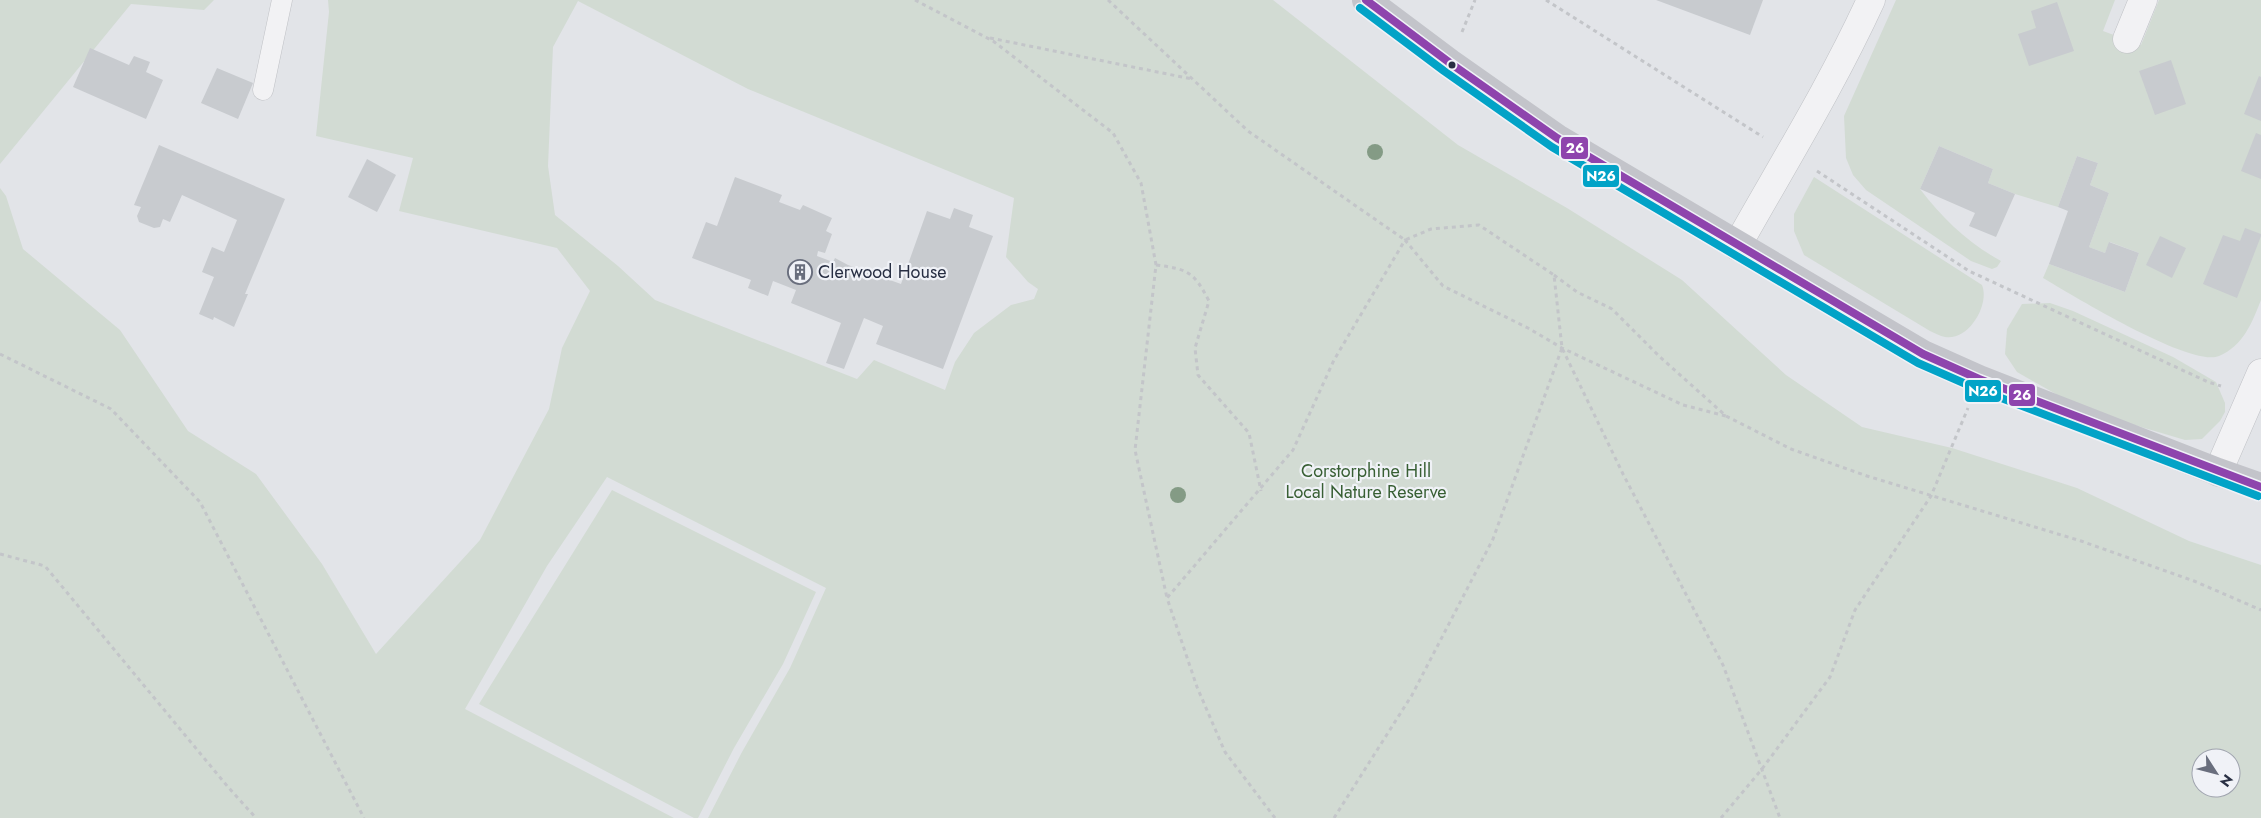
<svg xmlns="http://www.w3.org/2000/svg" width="2261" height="818" viewBox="0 0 2261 818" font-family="Jost,sans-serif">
  <rect width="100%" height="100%" fill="#e2e4e8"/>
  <g fill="#d2dbd3" fill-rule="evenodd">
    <path d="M0,0H214L204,10L131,4L0,164Z"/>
    <path d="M328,0H1273L1458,145L1567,208L1682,280L1786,375L1862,427L1952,448L2077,488L2189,541L2261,565V818H708L742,752L790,668L826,588L607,477L547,566L465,709L674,818H0V188L6,196L23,249L120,330L188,431L256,474L322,564L376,654L480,540L549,409L562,348L590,291L557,248L399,211L413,158L316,136L329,12ZM578,1L748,89L1014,198L1006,257L1028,282L1038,289L1034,299L1011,305L974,333L955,362L945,390L874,360L857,379L655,300L618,266L555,215L548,166L553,47ZM2201,758H2231V788H2201Z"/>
    <path d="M1896,0H2115L2103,31L2141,45L2159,0H2261V300C2252,323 2243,346 2219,356C2191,368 2072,295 2043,278L2049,264L2125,292L2139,253L2110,242L2105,253L2089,247L2109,193L2090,185L2098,163L2077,156L2058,207L2015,194L1988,183L1993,169L1939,146L1920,189C1943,219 1968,243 2001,261L1997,267L1992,269L1971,261L1866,190L1853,175L1846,158L1844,116Z"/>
    <path d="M1814,177L1982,285C1990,304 1969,341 1945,337C1940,336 1935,333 1930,331L1804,255L1794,231V214Z"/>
    <path d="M2050,303L2073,311L2173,357L2216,382L2225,403V412L2220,421L2202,439L2185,440L2084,410L2017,372L2005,354L2007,329L2022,304Z"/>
    <path d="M612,490L816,592L783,664L734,748L698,818H694L479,704Z"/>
  </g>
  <g fill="#c8cbcf">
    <path d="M1656,0H1763L1750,35Z"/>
    <path d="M2057,2L2074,51L2029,66L2018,34L2036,28L2031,11Z"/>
    <path d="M90,48L129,65L134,56L150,62L146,72L163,80L146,119L73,87Z"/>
    <path d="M2171,60L2186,104L2155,115L2139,71Z"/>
    <path d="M217,68L253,83L238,119L201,103Z"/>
    <path d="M2259,76L2261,77V121L2244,114Z"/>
    <path d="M2256,133L2261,135V179L2241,171Z"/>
    <path d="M159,145L285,199L245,294H248L234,327L214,317L213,320L199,314L214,277L202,272L212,247L224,252L237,220L182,195L170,222L163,219L160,227L154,228L139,222L137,216L141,207L134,205Z"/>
    <path d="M1939,146L1993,169L1988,183L2015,194L1996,237L1969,226L1975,213L1920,189Z"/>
    <path d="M2077,156L2098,163L2090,185L2109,193L2089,247L2105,253L2109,242L2139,253L2125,292L2049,264L2068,211L2058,207Z"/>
    <path d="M367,159L396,175L377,212L348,197Z"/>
    <path d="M735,177L782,195L779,202L800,210L803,205L832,218L826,231L832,234L825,253L818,251L817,256L833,262L835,258L848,265L901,284L927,211L950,219L954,208L973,215L969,227L993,236L943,369L876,344L883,326L864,318L844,369L826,363L841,323L791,303L796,290L773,281L768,296L748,288L751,280L692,258L706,222L717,226Z"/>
    <path d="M2245,228L2261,234V236L2237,298L2203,284L2223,235L2240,241Z"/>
    <path d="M2160,236L2186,248L2172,278L2146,265Z"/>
  </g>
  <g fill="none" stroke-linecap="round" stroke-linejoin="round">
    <defs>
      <path id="lane" d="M263,90L282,0"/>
      <g id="street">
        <path d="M2127,39L2143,0"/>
        <path d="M1737,246C1783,164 1832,85 1871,0"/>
        <path d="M2218,472L2261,373"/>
      </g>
    </defs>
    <use href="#lane" stroke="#c0c2c6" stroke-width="21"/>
    <use href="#street" stroke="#c0c2c6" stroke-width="29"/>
    <g stroke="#c3c5c9" stroke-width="3" stroke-dasharray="4 4" stroke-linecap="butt">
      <path d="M915,0L993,41L1113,133L1141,183L1156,265L1135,450L1167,598"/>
      <path d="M1108,0L1248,131L1405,240L1431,229L1479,225L1554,275L1562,348L1623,474L1723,665L1780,818"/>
      <path d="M1546,0L1763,137"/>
      <path d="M1462,32L1475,0"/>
      <path d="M990,38L1192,79"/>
      <path d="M1817,171L1969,271L2208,382L2221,386"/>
      <path d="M1156,265C1188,269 1194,272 1209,301L1195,348L1198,375L1249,433L1261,491"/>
      <path d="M1554,275L1577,292L1612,309L1660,357L1726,416L1791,449L1867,476L2081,541L2194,581L2261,610"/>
      <path d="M0,354L111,409L200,502L364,818"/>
      <path d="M0,554L45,566L228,787L256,818"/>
      <path d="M1275,818L1225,752L1197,687L1167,598L1293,450L1334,360L1405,240L1443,286L1528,328L1562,348L1683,405L1726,416"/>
      <path d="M1334,818L1412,695L1493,539L1562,348"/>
      <path d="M1721,818L1762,769L1830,677L1855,610L1931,496L1968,408"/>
    </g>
    <use href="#lane" stroke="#f2f2f4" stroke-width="20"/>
    <use href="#street" stroke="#f2f2f4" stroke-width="28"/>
    <path stroke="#c3c4ca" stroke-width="28" d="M1366,0L1450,63L1557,138L1923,354L1979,379L2218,472L2261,487"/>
    <defs>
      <path id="bus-1" d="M1366,0L1450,63L1557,138L1923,354L1979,379L2261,487"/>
      <path id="bus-2" d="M1360,8L1444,71L1552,147L1918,363L1975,388L2258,496"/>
    </defs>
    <use href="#bus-1" stroke="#f0f2f7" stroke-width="11"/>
    <use href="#bus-2" stroke="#f0f2f7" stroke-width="11"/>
    <use href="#bus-1" stroke="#8e44ad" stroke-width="8"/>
    <use href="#bus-2" stroke="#02a3c7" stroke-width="8"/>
  </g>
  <g fill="#849b85">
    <circle cx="1375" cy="152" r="8"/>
    <circle cx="1178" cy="495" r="8"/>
  </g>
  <defs>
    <symbol id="building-ring" viewBox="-11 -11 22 22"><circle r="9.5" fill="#f0f2f7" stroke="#696e7d" stroke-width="1.5"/><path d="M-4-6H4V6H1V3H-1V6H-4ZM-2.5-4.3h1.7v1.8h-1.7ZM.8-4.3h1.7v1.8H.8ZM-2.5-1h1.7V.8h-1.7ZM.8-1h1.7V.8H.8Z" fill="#696e7d"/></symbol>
  </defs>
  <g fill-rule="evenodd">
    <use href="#building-ring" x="786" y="258" width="28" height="28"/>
  </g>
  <circle fill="#282f43" stroke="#f0f2f7" stroke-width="2" cx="1452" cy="65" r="4.5"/>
  <g text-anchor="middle" stroke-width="4.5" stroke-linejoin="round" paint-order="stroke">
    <g font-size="18" fill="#282f43" stroke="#f0f2f7" text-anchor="start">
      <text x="818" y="278">Clerwood House</text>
    </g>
    <g font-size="18" fill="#385f34" stroke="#f0f2f7">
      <text x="1366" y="477">Corstorphine Hill<tspan x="1366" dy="21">Local Nature Reserve</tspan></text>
    </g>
  </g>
  <g stroke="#f0f2f7" stroke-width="2">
    <rect x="1560" y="136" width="29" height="24" rx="5" fill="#8e44ad"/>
    <rect x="1582" y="164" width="38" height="24" rx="5" fill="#02a3c7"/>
    <rect x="1964" y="379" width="38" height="24" rx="5" fill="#02a3c7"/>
    <rect x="2008" y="383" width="28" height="24" rx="5" fill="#8e44ad"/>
  </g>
  <g font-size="14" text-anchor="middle" font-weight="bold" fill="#fff">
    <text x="1575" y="153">26</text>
    <text x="1601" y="181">N26</text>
    <text x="1983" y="396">N26</text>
    <text x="2022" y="400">26</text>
  </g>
  <g transform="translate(2216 773) rotate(126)"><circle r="24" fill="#f0f2f7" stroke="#a0a4af"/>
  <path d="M0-4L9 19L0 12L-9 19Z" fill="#696e7d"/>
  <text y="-8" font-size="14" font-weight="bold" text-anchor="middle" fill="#282f43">N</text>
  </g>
</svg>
